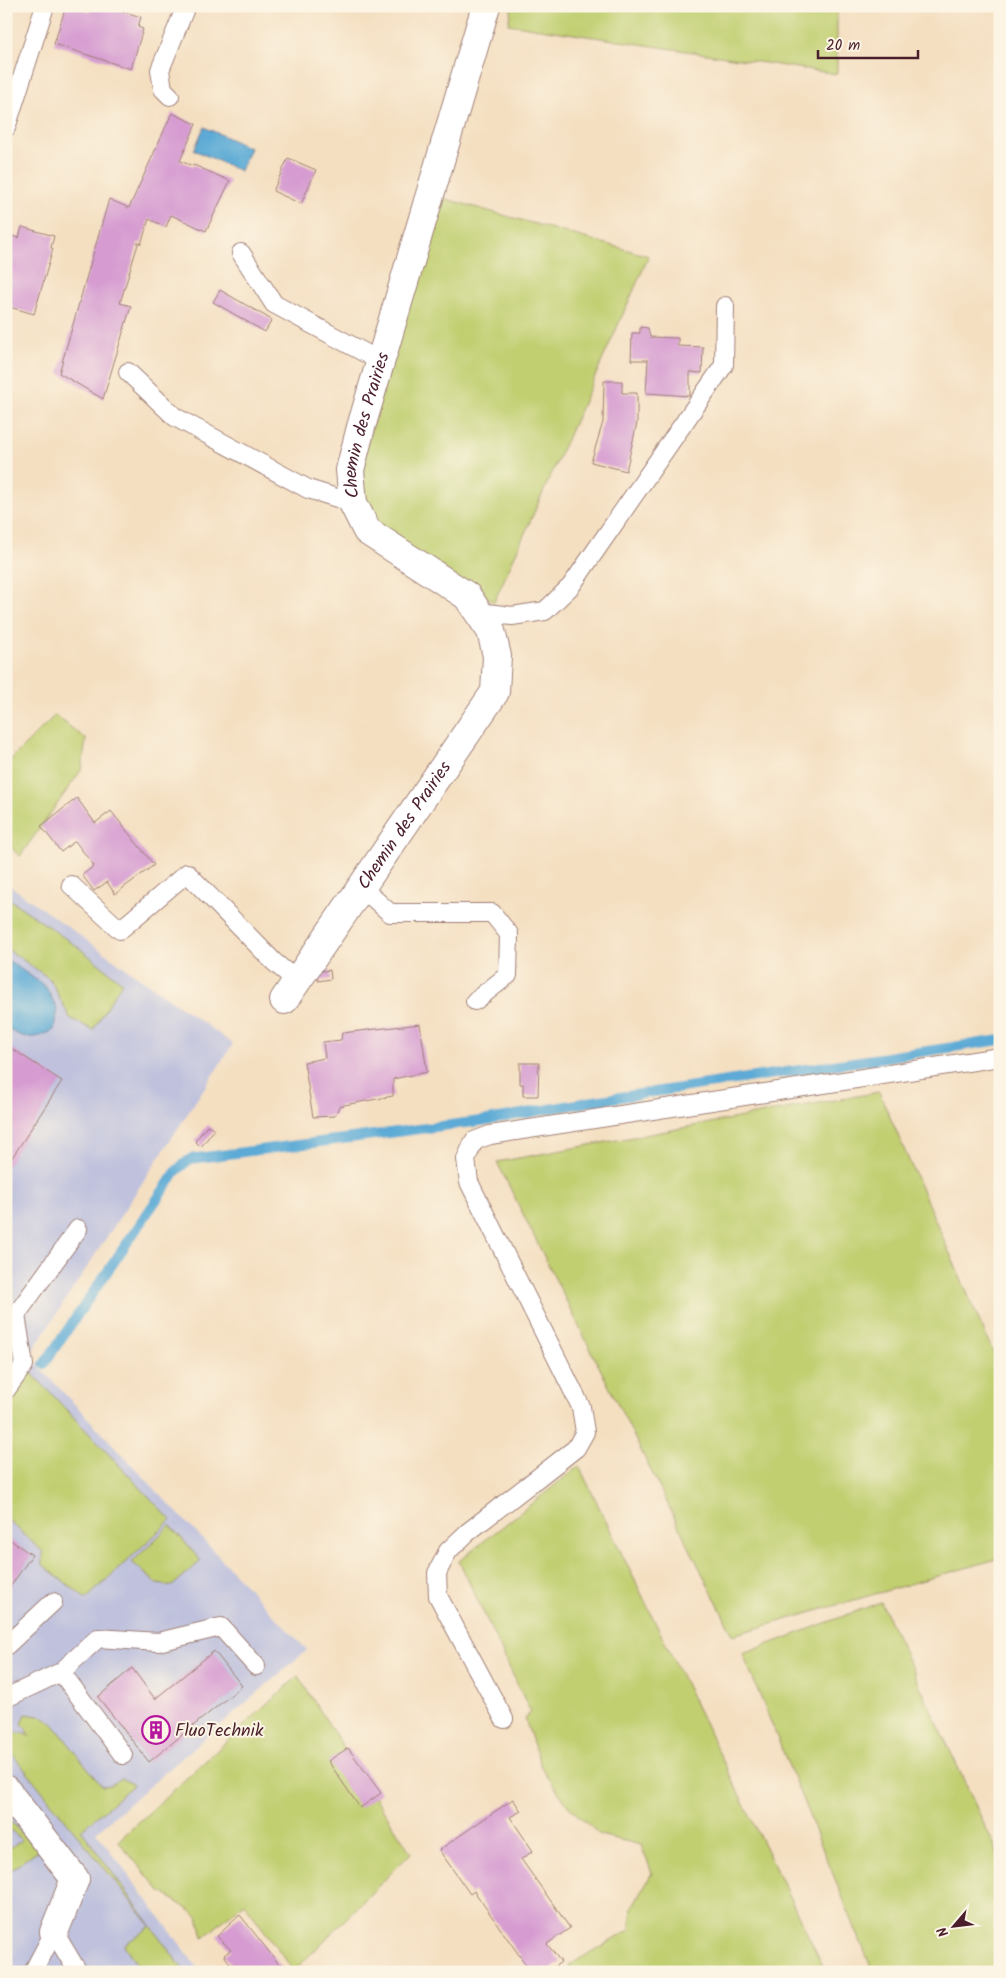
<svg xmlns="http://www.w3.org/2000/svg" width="1006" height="1978" viewBox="0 0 1006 1978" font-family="Kalam,sans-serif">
  <rect width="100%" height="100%" fill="#fcf5e5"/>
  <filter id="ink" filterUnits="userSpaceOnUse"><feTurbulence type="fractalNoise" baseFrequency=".02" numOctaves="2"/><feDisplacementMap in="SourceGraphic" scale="10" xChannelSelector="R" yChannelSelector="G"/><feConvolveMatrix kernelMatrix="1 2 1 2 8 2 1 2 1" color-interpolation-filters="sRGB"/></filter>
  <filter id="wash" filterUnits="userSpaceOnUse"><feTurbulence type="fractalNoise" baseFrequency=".0096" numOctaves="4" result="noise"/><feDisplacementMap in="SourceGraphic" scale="20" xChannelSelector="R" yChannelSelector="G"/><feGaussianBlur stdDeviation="1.12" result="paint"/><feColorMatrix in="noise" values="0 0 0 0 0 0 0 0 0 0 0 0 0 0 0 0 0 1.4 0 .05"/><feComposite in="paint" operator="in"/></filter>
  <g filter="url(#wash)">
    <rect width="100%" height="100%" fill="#f4dfc1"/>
    <path fill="#c0c2dd" d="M6,883L233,1044L29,1356L307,1650L96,1832L201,1972H6Z"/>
    <g fill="#c1cf71" stroke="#86774e">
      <path d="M512,6H837V74L508,24Z"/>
      <path d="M439,197L649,256L494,602L386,535L362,495L364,454Z"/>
      <path d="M55,715L86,739L82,769L20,856L6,843V767L11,759Z"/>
      <path d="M6,897L79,948L122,982L93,1030L70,1018L50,979L6,948Z"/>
      <path d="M879,1092L1000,1368V1558L733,1635L497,1162Z"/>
      <path d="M27,1368L171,1520L86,1599L43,1565V1552L6,1518V1396Z"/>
      <path d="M579,1466L826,1972H572L569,1965L630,1930L632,1907L652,1873L641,1845L600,1835L569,1807L542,1769L525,1719L530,1711L459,1561Z"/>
      <path d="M170,1525L201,1561L172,1586L157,1584L132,1562Z"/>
      <path d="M881,1602L1000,1858V1972H873L743,1654Z"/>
      <path d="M298,1676L411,1853L294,1971L244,1903L203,1938L198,1916L160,1891L118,1841Z"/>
      <path d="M26,1714L45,1717L54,1725L102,1786L111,1785L122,1778L133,1785L81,1830L185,1972H142L124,1945L151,1926L9,1750L16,1731L19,1734L24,1732L30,1737L26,1728L22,1724Z"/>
      <path d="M6,1817L38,1850L6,1874V1851L21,1840L10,1829L6,1832Z"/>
    </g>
    <g fill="#5baad5" stroke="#526480">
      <path d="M204,127L250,148L240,171L194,150Z"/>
      <path d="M6,959L45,986L57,1008L54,1030C35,1040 25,1040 6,1028Z"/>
    </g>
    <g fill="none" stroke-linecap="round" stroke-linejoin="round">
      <path stroke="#5baad5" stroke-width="10" d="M44,1364L177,1170L190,1159L488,1120L594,1101L1000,1040"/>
    </g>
    <g id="blocks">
      <g fill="#d69cd1">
        <path d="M66,6H74L90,12L91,6H106L141,17L138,27L143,29L131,69L54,44Z"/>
        <path d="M172,113L196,124L180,161L193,166L194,165L230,181L206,231L171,215L166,227L149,219L141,244L138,242V244L120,303L131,306L103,399L59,373L109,199L129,208Z"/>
        <path d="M288,158L316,170L301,204L273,191Z"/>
        <path d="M22,227L54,236L51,248L53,249L34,314L6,306L8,289H6V234L19,238Z"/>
        <path d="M220,290L272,320L265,332L213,302Z"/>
        <path d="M640,327L648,328L650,337L678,338V346L703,347L702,373L690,372V396L646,393L648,360H631L632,333H640Z"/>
        <path d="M604,381H622V393H637V423L626,471L591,462L603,422Z"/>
        <path d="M77,798L95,823L111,811L154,865L115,894L107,882L94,891L82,875L94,866L75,841L61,852L41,826Z"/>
        <path d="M330,970L331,979L318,981L317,972Z"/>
        <path d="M420,1024L427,1072L393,1079V1096L339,1106L335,1116L313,1117L304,1062L325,1058L323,1042L341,1040L342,1033Z"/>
        <path d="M6,1045L62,1081L6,1167Z"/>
        <path d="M520,1063H539L538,1096H523V1084H520Z"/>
        <path d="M208,1125L214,1130L201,1147L195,1141Z"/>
        <path d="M6,1537L32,1555L6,1593Z"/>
        <path d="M214,1651L242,1686L149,1762L98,1697L132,1668L155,1699Z"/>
        <path d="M348,1748L381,1793L360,1808L328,1761Z"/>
        <path d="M513,1799L521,1811L510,1817L533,1851L521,1859L570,1928L547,1944L561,1962L547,1972H531L474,1891L470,1894L439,1850Z"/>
        <path d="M240,1915L285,1972H236L224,1955L231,1950L217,1936Z"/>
      </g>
    </g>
  </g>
  <g filter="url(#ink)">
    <use href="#blocks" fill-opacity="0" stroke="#9f7f76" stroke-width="1"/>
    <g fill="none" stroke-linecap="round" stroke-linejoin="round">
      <defs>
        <g id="lane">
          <path d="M170,96L163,89L160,70L186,6"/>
          <path d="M6,128L45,6"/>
          <path d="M241,253L274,304L380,361"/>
          <path d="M128,372L175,417L308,489L353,503"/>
          <path d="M478,612L512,616L545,611L571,586L724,365L725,306"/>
          <path d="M71,885L120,930L187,873L274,962L297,981"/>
          <path d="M361,887L390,913H492L509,934L508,975L475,1001"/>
          <path d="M6,1390L24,1365L16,1315L78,1229"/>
          <path d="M6,1646L53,1602"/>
          <path d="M61,1672L98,1638L158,1642L221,1627L256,1666"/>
          <path d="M6,1698L61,1672L123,1755"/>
          <path d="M504,1719L438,1596L437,1573L448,1551L468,1532L576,1448L585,1432L581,1407L469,1182L466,1159L474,1141L490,1135L1000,1057"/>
          <path d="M54,1932L78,1972"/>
          <path d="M33,1972L54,1932"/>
        </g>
        <g id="street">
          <path id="s1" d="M284,1000L495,692L497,656L491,631L467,596L367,531L353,503L350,470L361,427L486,6"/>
          <path d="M6,1790L75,1879L54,1932"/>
        </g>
      </defs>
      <use href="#lane" stroke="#9f7f76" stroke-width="20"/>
      <use href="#street" stroke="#9f7f76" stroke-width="30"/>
      <use href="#lane" stroke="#fff" stroke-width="18"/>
      <use href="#street" stroke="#fff" stroke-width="28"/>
    </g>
  </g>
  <defs>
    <symbol id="building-ring" viewBox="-11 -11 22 22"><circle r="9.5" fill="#fcf5e5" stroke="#b5179e" stroke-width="1.5"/><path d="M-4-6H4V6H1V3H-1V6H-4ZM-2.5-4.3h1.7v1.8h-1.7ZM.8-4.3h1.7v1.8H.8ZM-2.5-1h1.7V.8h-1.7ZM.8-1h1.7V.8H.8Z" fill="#b5179e"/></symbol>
  </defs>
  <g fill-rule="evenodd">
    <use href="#building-ring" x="140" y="1714" width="32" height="32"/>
  </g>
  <g text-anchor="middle" stroke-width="4" stroke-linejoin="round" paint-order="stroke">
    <g font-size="18" fill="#4a1f2b" stroke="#fcf5e5">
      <text dy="6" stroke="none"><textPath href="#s1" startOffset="708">Chemin des Prairies</textPath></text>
      <text dy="6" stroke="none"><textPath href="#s1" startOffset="212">Chemin des Prairies</textPath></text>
    </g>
    <g font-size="18" fill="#4a1f2b" stroke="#fcf5e5" text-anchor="start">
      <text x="175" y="1736">FluoTechnik</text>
    </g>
  </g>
  <rect width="1006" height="1978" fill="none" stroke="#fcf5e5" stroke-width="25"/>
  <g transform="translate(954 1926) rotate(242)" stroke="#fcf5e5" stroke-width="4" paint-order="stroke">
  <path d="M0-4L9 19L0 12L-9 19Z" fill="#4a1f2b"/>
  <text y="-8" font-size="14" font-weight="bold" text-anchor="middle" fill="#4a1f2b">N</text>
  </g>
  <path d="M818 50v8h100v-8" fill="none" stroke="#4a1f2b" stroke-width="2.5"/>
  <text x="826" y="50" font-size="15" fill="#4a1f2b" stroke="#fcf5e5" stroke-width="4" paint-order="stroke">20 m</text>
</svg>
